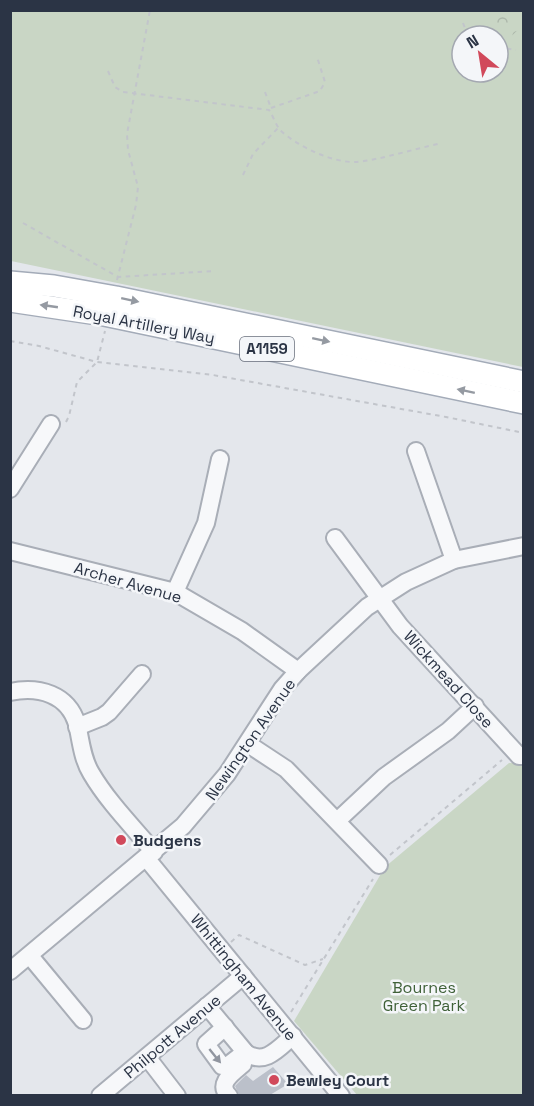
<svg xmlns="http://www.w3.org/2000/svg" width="534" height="1106" viewBox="0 0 534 1106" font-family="'Space Grotesk',sans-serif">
  <defs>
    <pattern id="forest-crowns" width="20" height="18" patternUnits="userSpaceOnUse" patternTransform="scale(1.5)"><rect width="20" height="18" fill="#c9d6c5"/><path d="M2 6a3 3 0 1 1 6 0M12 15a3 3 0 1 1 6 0" fill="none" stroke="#adb8ab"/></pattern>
  </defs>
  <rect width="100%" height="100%" fill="#e4e7ec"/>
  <g fill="#c9d6c5" fill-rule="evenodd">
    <path d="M11,11H523V367L11,261ZM462,36H498V72H462Z"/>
    <path d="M509,763H523V1095H357L294,1021L385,867Z"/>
  </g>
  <path fill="url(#forest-crowns)" d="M501,11H523C524,27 514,37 498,43V36H474L470,29Z"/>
  <path fill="#bbc0ca" d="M273,1067L288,1084L270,1095H239L235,1086L246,1075L253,1081Z"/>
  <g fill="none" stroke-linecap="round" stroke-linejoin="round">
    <defs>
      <g id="minor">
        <path d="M416,451L454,560"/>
        <path d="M10,489L51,424"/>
        <path d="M335,538L400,626L519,756H524"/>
        <path d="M10,551L175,592L242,631L298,671"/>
        <path d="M175,592L206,523L220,459"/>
        <path d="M10,692C39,686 68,694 77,724C81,741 82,758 91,773C108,802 133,827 154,852"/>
        <path d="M77,727L102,717L109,712L142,674"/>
        <path d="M248,744L286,769L379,865"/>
        <path d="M337,821L384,777L448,731L475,706"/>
        <path d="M147,859L341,1096"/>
        <path d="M30,956L83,1020"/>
        <path d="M10,971L183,826L227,774L282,689L298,671L367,607L406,582L454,560L524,546"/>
        <path d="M207,1006L246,1053C265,1066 279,1048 293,1036"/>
        <path d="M225,1027L206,1044L222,1066H227L245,1052"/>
        <path d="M147,1057L177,1096"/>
        <path d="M100,1096L243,976"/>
        <path d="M229,1096C216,1083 234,1072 243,1064"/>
      </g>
      <g id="major">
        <path d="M10,282L54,286L116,297L524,382"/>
        <path d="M10,301L104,315L524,403"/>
      </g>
    </defs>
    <use href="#minor" stroke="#a9aeb7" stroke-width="20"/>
    <use href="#major" stroke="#a3abb8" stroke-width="24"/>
    <g stroke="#c2c5cb" stroke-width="2" stroke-dasharray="4.5 4.5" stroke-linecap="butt">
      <path d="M463,23L468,36"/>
      <path d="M498,47L516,50"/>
      <path d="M108,71L115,87L123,92L269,110C273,116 276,125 280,130C297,146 332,163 356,162C379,160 414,149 438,144"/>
      <path d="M265,92L271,108"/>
      <path d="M271,108L320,91L325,82L317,57"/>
      <path d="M243,175L253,154L278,128"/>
      <path d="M23,223L118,277L214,271"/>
      <path d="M117,280L136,205L138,187L128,150L127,134L150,10"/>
      <path d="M10,341L39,346L97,362L213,375L446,417L524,433"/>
      <path d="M66,422L69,416L77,382L97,362L105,331"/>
      <path d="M390,855L502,760"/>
      <path d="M231,942L239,935L305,965L323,959"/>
      <path d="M291,1012L373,879"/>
    </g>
    <use href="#minor" stroke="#f7f8fa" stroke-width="16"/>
    <use href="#major" stroke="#fff" stroke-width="21"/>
  </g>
  <defs><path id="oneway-solid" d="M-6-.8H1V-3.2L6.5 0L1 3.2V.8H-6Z" transform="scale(1.5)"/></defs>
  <g fill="#959aa2">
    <use href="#oneway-solid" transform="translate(130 300) rotate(12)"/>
    <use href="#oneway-solid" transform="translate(49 306) rotate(-172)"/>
    <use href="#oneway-solid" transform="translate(321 340) rotate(12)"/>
    <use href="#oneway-solid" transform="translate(466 391) rotate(-168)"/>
  </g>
  <use fill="#9196a0" href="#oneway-solid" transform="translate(215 1056) rotate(51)"/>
  <g fill="#d1495b" stroke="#f4f6f9" stroke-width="2">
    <circle cx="121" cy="840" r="6"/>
    <circle cx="274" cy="1080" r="6"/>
  </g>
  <g text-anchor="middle" stroke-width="5" stroke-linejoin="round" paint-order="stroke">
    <rect fill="#f4f6f9" stroke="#676e7b" stroke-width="1.5" x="240" y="337" width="54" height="24" rx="4.5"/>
    <g font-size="15" font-weight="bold" fill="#2b3445">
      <text x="267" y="354">A1159</text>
    </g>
    <g font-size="16" fill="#2b3445" stroke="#f4f6f9">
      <text transform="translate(144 324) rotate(11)" y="6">Royal Artillery Way</text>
      <text transform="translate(128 582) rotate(16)" y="6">Archer Avenue</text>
      <text transform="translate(449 679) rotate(48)" y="6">Wickmead Close</text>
      <text transform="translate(250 739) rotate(-55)" y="6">Newington Avenue</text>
      <text transform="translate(244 977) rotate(51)" y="6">Whittingham Avenue</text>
      <text transform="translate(172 1036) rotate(-40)" y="6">Philpott Avenue</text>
    </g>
    <g font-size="16" font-weight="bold" fill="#2b3445" stroke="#f4f6f9" text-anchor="start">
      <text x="133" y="846">Budgens</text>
      <text x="286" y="1086">Bewley Court</text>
    </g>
    <g font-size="16" fill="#3f6138" stroke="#f4f6f9">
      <text x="424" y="993">Bournes<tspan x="424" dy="18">Green Park</tspan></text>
    </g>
  </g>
  <rect width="534" height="1106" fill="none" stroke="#2b3445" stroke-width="24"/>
  <g transform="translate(480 54) rotate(330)"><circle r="28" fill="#f4f6f9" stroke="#a4a8b1" stroke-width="1.5"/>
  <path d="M0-4.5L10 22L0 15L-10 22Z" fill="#d1495b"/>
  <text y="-9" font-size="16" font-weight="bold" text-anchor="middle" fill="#2b3445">N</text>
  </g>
</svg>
